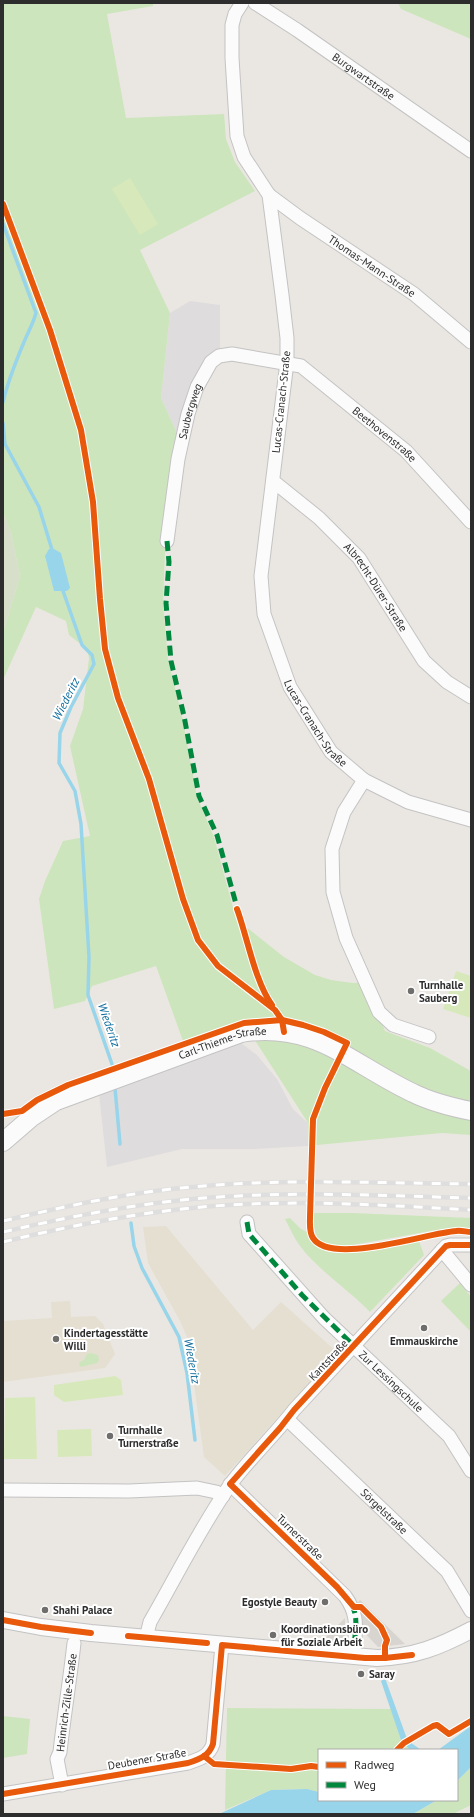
<svg xmlns="http://www.w3.org/2000/svg" width="474" height="1817" viewBox="0 0 474 1817" font-family="'PT Sans',sans-serif">
  <rect width="100%" height="100%" fill="#eae7e2"/>
  <g fill="#dfdcde">
    <path d="M190,301L220,305V348L207,361L185,408L177,433L161,398L170,313Z"/>
    <path d="M241,1043L257,1055L277,1079L293,1109L308,1123L307,1146L255,1149H182L107,1167L99,1094Z"/>
  </g>
  <g fill="#e5dfd1">
    <path d="M166,1226L253,1330L281,1302L337,1352L225,1476L204,1457L191,1362L197,1360L180,1321L148,1263L143,1227Z"/>
    <path d="M70,1301L71,1317L95,1316L103,1324L115,1354L105,1368L3,1382V1321L52,1318L51,1302Z"/>
  </g>
  <g fill="#cde5bc">
    <path d="M3,3H153V6L107,14L126,118L224,114L226,139L235,162L255,191L140,250L170,313L161,398L177,433L166,525L163,603L168,660L182,716L197,797L214,837L236,919L284,957L315,975L331,980L353,983L365,982L385,1031L430,1048L471,1071V1135L442,1133L307,1146L308,1123L242,1020L183,1041L156,966L92,986L85,1001L54,1009L39,899L45,881L63,841L90,836L70,746L83,709L89,658L87,649L69,635L66,621L36,607L3,680V633L20,576L11,533L3,512Z"/>
    <path d="M398,3H471V39L401,9Z"/>
    <path d="M314,1213H352L471,1218V1228L442,1229L341,1247C316,1243 313,1237 314,1213Z"/>
    <path d="M290,1218L301,1229L307,1232C309,1238 311,1243 317,1247C335,1261 398,1247 419,1241L424,1255L370,1312C348,1289 319,1271 300,1246C294,1238 290,1228 285,1219Z"/>
    <path d="M460,1283L471,1297V1332L441,1301Z"/>
    <path d="M91,1353L98,1355L99,1360L97,1363L81,1367L79,1365L80,1362L84,1360L87,1354Z"/>
    <path d="M227,1708L391,1709L401,1740L410,1750H319V1792L307,1789L271,1790L225,1810Z"/>
    <path d="M3,1716L30,1719L27,1754L3,1758Z"/>
    <path d="M471,1767V1805L453,1814H413L437,1800H457V1781Z"/>
  </g>
  <path fill="#d7deca" d="M3,512L11,533L20,576L3,633Z"/>
  <g fill="#d7e9ba">
    <path d="M130,178L158,224L140,235L112,189Z"/>
    <path d="M456,971L471,976V1018L443,1009Z"/>
    <path d="M115,1376L121,1380L123,1395L64,1402L54,1395V1385Z"/>
    <path d="M35,1397L37,1459H4L5,1398Z"/>
    <path d="M91,1429L92,1456L58,1457L57,1430Z"/>
  </g>
  <path fill="#d8d5d1" d="M360,1600L405,1644L378,1647L359,1627L354,1646L323,1640L345,1618V1636L349,1640L351,1620L347,1615Z"/>
  <g fill="#98d5ea">
    <path d="M49,549H54L61,553L70,588L67,591H54L45,556Z"/>
    <path d="M385,1678L406,1736L410,1742L421,1750H410L401,1740L381,1681Z"/>
    <path d="M471,1726V1767L457,1781V1750H438Z"/>
    <path d="M307,1789L319,1792V1800H437L413,1814H219L271,1790Z"/>
  </g>
  <g fill="none" stroke-linecap="round" stroke-linejoin="round">
    <g stroke="#98d5ea" stroke-width="3.5">
      <path d="M3,224L36,313C33,324 28,332 24,342C16,361 8,381 3,402"/>
      <path d="M3,423L5,444L39,507L53,553"/>
      <path d="M62,588L82,645L92,655L94,664L71,707L60,733L59,763L75,791L81,824L89,957L88,995L113,1067"/>
      <path d="M115,1088L120,1144"/>
      <path d="M131,1223L134,1246L142,1268L179,1337L187,1373L195,1440"/>
    </g>
    <defs>
      <g id="minor">
        <path id="s1" d="M242,3L235,14L232,25V58L237,136L244,157L269,195L282,295L287,338V362L261,576L264,614L290,687L331,752L364,780L408,802L471,820"/>
        <path id="s2" d="M255,3L297,30L471,151"/>
        <path id="s3" d="M269,195L300,218L414,294L471,342"/>
        <path id="s4" d="M273,481L319,518L359,558L424,661L447,682L471,697"/>
        <path id="s5" d="M167,541L178,459L188,414L197,387L211,362L219,356L232,354L301,366L406,451L471,522"/>
        <path d="M364,780L344,812L332,849L333,892L346,938L379,1012L393,1025L429,1037"/>
        <path id="s6" d="M247,1222L249,1234L324,1318L449,1436L471,1471"/>
        <path d="M442,1250L471,1285"/>
        <path id="s7" d="M287,1419L447,1571L471,1611"/>
        <path d="M230,1484L345,1596C361,1618 354,1632 354,1657"/>
        <path d="M3,1490L129,1491L197,1488L216,1492L223,1496"/>
        <path d="M146,1638L150,1622C176,1577 200,1528 230,1485C249,1459 274,1436 294,1410L446,1246L450,1245H471"/>
        <path id="s8" d="M62,1785L57,1759L60,1752C64,1715 70,1680 74,1643"/>
        <path d="M3,1794L188,1763C200,1759 209,1756 213,1744L222,1645"/>
      </g>
      <path id="tertiary" d="M3,1620L41,1627L91,1633L377,1658C414,1657 439,1647 471,1630"/>
      <g id="secondary">
        <path id="s9" d="M3,1142L32,1117L56,1101L241,1033C315,1021 351,1064 413,1093C431,1102 451,1107 471,1111"/>
      </g>
    </defs>
    <use href="#minor" stroke="#c4c3c3" stroke-width="15"/>
    <use href="#tertiary" stroke="#c4c3c3" stroke-width="18"/>
    <use href="#secondary" stroke="#c4c3c3" stroke-width="20"/>
    <use href="#minor" stroke="#fcfbfb" stroke-width="13"/>
    <use href="#tertiary" stroke="#fcfbfb" stroke-width="16"/>
    <use href="#secondary" stroke="#fcfbfb" stroke-width="18"/>
    <defs>
      <g id="rail">
        <path d="M3,1221C62,1207 121,1194 181,1188C277,1178 375,1183 471,1184"/>
        <path d="M3,1232C81,1214 159,1199 238,1196C316,1192 394,1196 471,1198"/>
        <path d="M3,1242C69,1226 135,1213 202,1207C291,1199 382,1205 471,1210"/>
      </g>
    </defs>
    <use href="#rail" stroke="#dfdedf" stroke-width="4.5"/>
    <use href="#rail" stroke="#fff" stroke-width="3" stroke-dasharray="9" stroke-linecap="butt"/>
    <g stroke="#00873e" stroke-width="5" stroke-dasharray="10 5" stroke-linecap="butt">
      <path d="M167,541L169,562L166,603L171,661L184,716L199,796L217,835L238,911"/>
      <path d="M247,1222L249,1234L302,1295L354,1346"/>
      <path d="M351,1604C359,1615 355,1633 354,1646"/>
    </g>
    <defs>
      <g id="cycleway">
        <path d="M3,204L50,330L81,430L93,502L100,599L105,649L118,698L149,779L183,899L198,940L218,966L275,1010L282,1020L284,1032"/>
        <path d="M237,909C247,936 255,982 272,1005"/>
        <path d="M3,1114L22,1111L37,1100L68,1085L244,1023L282,1020L303,1025L324,1032L347,1043L325,1088L313,1119L310,1217C310,1224 309,1232 313,1238C331,1266 427,1233 456,1231C461,1230 466,1232 471,1232"/>
        <path d="M3,1620L41,1627L91,1633"/>
        <path d="M128,1636L207,1643"/>
        <path d="M385,1658V1646L387,1640L381,1627L361,1607H354L337,1587L230,1484L280,1428L294,1410L446,1246L450,1245H471"/>
        <path d="M397,1750L404,1743L433,1726L437,1725L449,1734L471,1721"/>
        <path d="M204,1756L214,1764L291,1769L311,1766L319,1767"/>
        <path d="M3,1794L188,1763C200,1759 209,1756 213,1744L222,1645L365,1658H385L412,1655"/>
      </g>
    </defs>
    <use href="#cycleway" stroke="#fff" stroke-width="8"/>
    <use href="#cycleway" stroke="#e8590c" stroke-width="6"/>
  </g>
  <g fill="#6f6e6c" stroke="#fff" stroke-width="1.5">
    <circle cx="411" cy="991" r="4"/>
    <circle cx="424" cy="1328" r="4"/>
    <circle cx="56" cy="1339" r="4"/>
    <circle cx="110" cy="1436" r="4"/>
    <circle cx="325" cy="1602" r="4"/>
    <circle cx="45" cy="1610" r="4"/>
    <circle cx="273" cy="1635" r="4"/>
    <circle cx="361" cy="1674" r="4"/>
  </g>
  <g text-anchor="middle" stroke-width="4" stroke-linejoin="round" paint-order="stroke">
    <g font-size="11" fill="#2d2d2d" stroke="#fff">
      <text dy="4" stroke="none"><textPath href="#s2" startOffset="131">Burgwartstraße</textPath></text>
      <text dy="4" stroke="none"><textPath href="#s3" startOffset="125">Thomas-Mann-Straße</textPath></text>
      <text transform="translate(281 402) rotate(-84)" y="4">Lucas-Cranach-Straße</text>
      <text dy="4" stroke="none"><textPath href="#s5" startOffset="132">Saubergweg</textPath></text>
      <text dy="4" stroke="none"><textPath href="#s5" startOffset="387">Beethovenstraße</textPath></text>
      <text dy="4" stroke="none"><textPath href="#s4" startOffset="149">Albrecht-Dürer-Straße</textPath></text>
      <text dy="4" stroke="none"><textPath href="#s1" startOffset="747">Lucas-Cranach-Straße</textPath></text>
      <text dy="4" stroke="none"><textPath href="#s9" startOffset="244">Carl-Thieme-Straße</textPath></text>
      <text transform="translate(328 1360) rotate(-47)" y="4">Kantstraße</text>
      <text dy="4" stroke="none"><textPath href="#s6" startOffset="217">Zur Lessingschule</textPath></text>
      <text dy="4" stroke="none"><textPath href="#s7" startOffset="134">Sörgelstraße</textPath></text>
      <text transform="translate(300 1537) rotate(44)" y="4">Turnerstraße</text>
      <text dy="4" stroke="none"><textPath href="#s8" startOffset="84">Heinrich-Zille-Straße</textPath></text>
      <text transform="translate(147 1759) rotate(-10)" y="4">Deubener Straße</text>
    </g>
    <g font-size="11" font-weight="bold" fill="#2d2d2d" stroke="#fff" text-anchor="start">
      <text x="419" y="989">Turnhalle<tspan x="419" dy="13">Sauberg</tspan></text>
      <text x="64" y="1337">Kindertagesstätte<tspan x="64" dy="13">Willi</tspan></text>
      <text x="424" y="1345" text-anchor="middle">Emmauskirche</text>
      <text x="118" y="1434">Turnhalle<tspan x="118" dy="13">Turnerstraße</tspan></text>
      <text x="317" y="1606" text-anchor="end">Egostyle Beauty</text>
      <text x="53" y="1614">Shahi Palace</text>
      <text x="281" y="1633">Koordinationsbüro<tspan x="281" dy="13">für Soziale Arbeit</tspan></text>
      <text x="369" y="1678">Saray</text>
    </g>
    <g font-size="12" font-style="italic" fill="#0f6c9e" stroke="#fff">
      <text transform="translate(66 699) rotate(-63)" y="4">Wiederitz</text>
      <text transform="translate(109 1025) rotate(71)" y="4">Wiederitz</text>
      <text transform="translate(192 1361) rotate(80)" y="4">Wiederitz</text>
    </g>
  </g>
  <rect width="474" height="1817" fill="none" stroke="#2d2d2d" stroke-width="8"/>
  <rect x="318" y="1749" width="140" height="52" fill="#ffffff" stroke="#ababab"/>
  <rect x="326" y="1762" width="20" height="6" fill="#e8590c" stroke="#ababab"/>
  <text x="354" y="1769" font-size="12" fill="#2d2d2d">Radweg</text>
  <rect x="326" y="1782" width="20" height="6" fill="#00873e" stroke="#ababab"/>
  <text x="354" y="1789" font-size="12" fill="#2d2d2d">Weg</text>
</svg>
